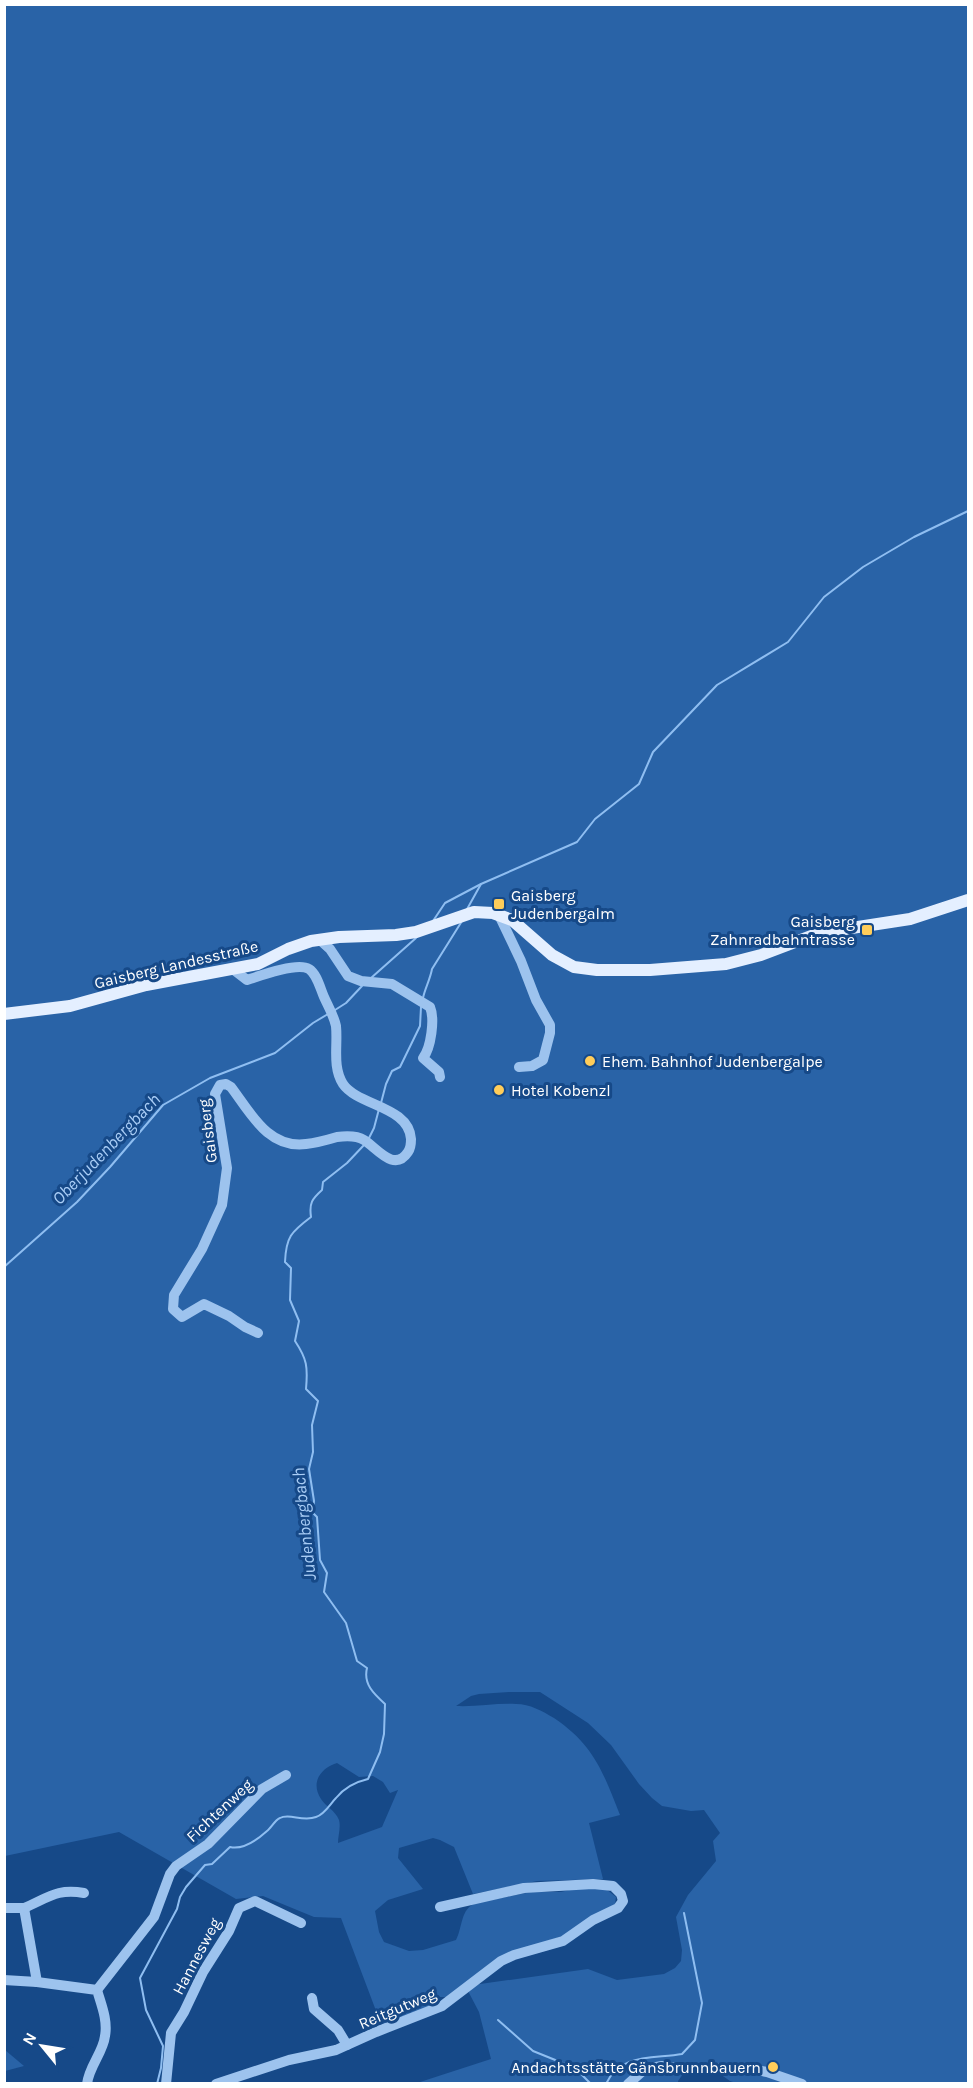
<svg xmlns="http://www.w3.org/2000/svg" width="973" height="2088" viewBox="0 0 973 2088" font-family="Karla,sans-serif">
  <rect width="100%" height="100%" fill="#164988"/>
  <g fill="#2963a7" fill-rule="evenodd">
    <path d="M4,5H968V2083H736L730,2081L710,2067H688L678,2081V2083H417L491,2059L479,2012L468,1991L473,1985L588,1969L617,1980L664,1974L675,1968L681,1961L682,1950L676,1917L688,1895L716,1861L713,1841L720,1833L704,1810L691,1811L662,1806L652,1798L639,1784L611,1745L588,1723L540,1692H509L479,1694L471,1696L456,1706C476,1707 496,1703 516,1704C530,1704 542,1711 554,1718C594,1745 603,1772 620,1815L589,1823L603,1879L537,1881L473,1894L454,1847L440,1840L433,1838L399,1848L398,1858L423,1889L388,1900L375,1911L379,1932L384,1942L409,1951L423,1950L456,1940C463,1927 460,1909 476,1903L531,1892H561L577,1888L606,1889L616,1897L615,1904L563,1936L512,1952L447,1997H440L431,2006L381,2024L341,1918L314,1917L263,1896L236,1899L119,1832L5,1856ZM337,1763L359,1777L373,1776L383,1782L390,1793L398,1790L382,1827L338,1843C338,1836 341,1827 339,1820C335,1810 326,1807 321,1799C310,1782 321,1768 337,1763Z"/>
    <path d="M4,2050H5L24,2066L5,2071Z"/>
  </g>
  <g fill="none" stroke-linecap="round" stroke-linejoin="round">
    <g stroke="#8fbef1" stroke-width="2">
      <path d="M466,911L481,884"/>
      <path d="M433,921L445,903L481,884L577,842L595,819L639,784L653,752L717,685L788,642L824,597L863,567L914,537L968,511"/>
      <path d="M371,978L416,938"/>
      <path d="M423,998C425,988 430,980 432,969L462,921"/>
      <path d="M335,1010L346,1003L362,986"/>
      <path d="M381,1103L386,1084L392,1071L400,1067L420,1026L421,1007"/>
      <path d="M368,1140L374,1128L379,1109"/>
      <path d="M4,1267L77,1202L110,1167L163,1105L210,1078L275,1053L313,1023L328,1014"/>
      <path d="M498,2020L533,2051L575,2068L591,2084"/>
      <path d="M157,2084L161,2068L163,2046L146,2010L140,1978L177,1909L180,1897L186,1887L205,1865L212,1864L230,1847C243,1850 257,1840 267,1831C271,1828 275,1820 280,1818C289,1813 303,1822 316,1817C325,1814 330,1804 336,1798C344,1788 355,1782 368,1779L380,1752L384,1734L385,1704C374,1694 363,1684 367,1668L357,1661L346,1623L324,1592L327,1573L320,1560L317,1517L313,1513L314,1501L309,1469L313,1452L312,1425L318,1401L306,1389C308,1367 307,1359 295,1341L299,1321L290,1300L291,1268L285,1262C286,1237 291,1232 311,1217C309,1203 312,1199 322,1190L323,1182L347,1163L365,1144"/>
      <path d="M606,2084C620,2053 653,2059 682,2054L695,2040L702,2003L684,1913"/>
    </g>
    <g stroke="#9dc3ee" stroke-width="10">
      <path d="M499,915L521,961L536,1000L550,1025V1033L543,1060L532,1066L519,1067"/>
      <path d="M320,940L330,949L348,976L361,981L392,984L430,1007C435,1019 431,1048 423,1058L439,1072L440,1077"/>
      <path d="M234,970L247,980C259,976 297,962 309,969C317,974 320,988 324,997C328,1006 334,1016 336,1026C338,1046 332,1066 343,1084C358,1106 409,1106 411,1139C411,1144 411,1148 408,1152C394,1173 377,1148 364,1140C356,1135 345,1136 337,1137C327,1140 316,1143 306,1144C268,1149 250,1112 231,1087L226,1084L220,1085L215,1094L227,1168L222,1205L202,1249L174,1295L173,1309L182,1317L204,1304L229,1316L245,1327L258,1333"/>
      <path d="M4,1908H24L37,1982L97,1990C101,2004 108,2020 105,2036C103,2053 89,2066 87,2084"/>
      <path d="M24,1908C48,1898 57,1888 84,1893"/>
      <path d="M4,1980L37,1982"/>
      <path d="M97,1990L154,1917L170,1874L176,1866L208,1844L262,1789L286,1775"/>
      <path d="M312,1998L314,2009L338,2030L347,2045"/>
      <path d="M166,2084L171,2033L184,2012L203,1972L229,1931L239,1908L255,1901L301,1923"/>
      <path d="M216,2084L289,2060L336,2050L376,2032L442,2006L501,1961L514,1955L563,1941L593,1920L618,1908L623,1901L621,1894L613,1886L593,1884L524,1888L440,1907"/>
      <path d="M628,2084L645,2069L662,2066L685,2069L746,2068L767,2072L802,2084"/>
    </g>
    <path stroke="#e4efff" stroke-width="12" d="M4,1014L70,1006L146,985L258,964L288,949L311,941L339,937L396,935L416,932L474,912L493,913L512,920L552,955L574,967L597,970H650L726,964L761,955L819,933L910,919L968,900"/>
  </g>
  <g fill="#ffcd5a" stroke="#164988" stroke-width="2">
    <rect x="493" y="898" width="12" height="12" rx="3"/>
    <rect x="861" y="924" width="12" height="12" rx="3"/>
    <circle cx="590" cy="1061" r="6"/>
    <circle cx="499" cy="1090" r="6"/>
    <circle cx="773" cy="2067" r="6"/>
  </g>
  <g text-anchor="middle" stroke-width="6" stroke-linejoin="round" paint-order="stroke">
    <g font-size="16" fill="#fff" stroke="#164988" text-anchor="start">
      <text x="511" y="901">Gaisberg<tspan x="511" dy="18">Judenbergalm</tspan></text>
      <text x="855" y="927" text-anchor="end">Gaisberg<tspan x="855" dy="18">Zahnradbahntrasse</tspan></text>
      <text x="602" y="1067">Ehem. Bahnhof Judenbergalpe</text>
      <text x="511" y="1096">Hotel Kobenzl</text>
      <text x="761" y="2073" text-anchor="end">Andachtsstätte Gänsbrunnbauern</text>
    </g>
    <g font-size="16" fill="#fff" stroke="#164988">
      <text transform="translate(176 964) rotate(-13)" y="6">Gaisberg Landesstraße</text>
      <text transform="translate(207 1131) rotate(-97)" y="6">Gaisberg</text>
      <text transform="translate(219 1810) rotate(-43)" y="6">Fichtenweg</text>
      <text transform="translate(196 1956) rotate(-62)" y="6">Hannesweg</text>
      <text transform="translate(397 2008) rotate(-23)" y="6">Reitgutweg</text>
    </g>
    <g font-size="18" font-style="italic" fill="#a9cdf6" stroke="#164988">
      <text transform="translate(106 1149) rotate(-46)" y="6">Oberjudenbergbach</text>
      <text transform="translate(304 1524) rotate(-96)" y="6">Judenbergbach</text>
    </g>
  </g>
  <rect width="973" height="2088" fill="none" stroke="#ffffff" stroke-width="12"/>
  <g transform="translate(42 2046) rotate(300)" stroke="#164988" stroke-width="4.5" paint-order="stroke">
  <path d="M0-4.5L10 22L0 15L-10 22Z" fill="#ffffff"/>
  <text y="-9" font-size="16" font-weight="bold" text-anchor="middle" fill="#ffffff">N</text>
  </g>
</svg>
